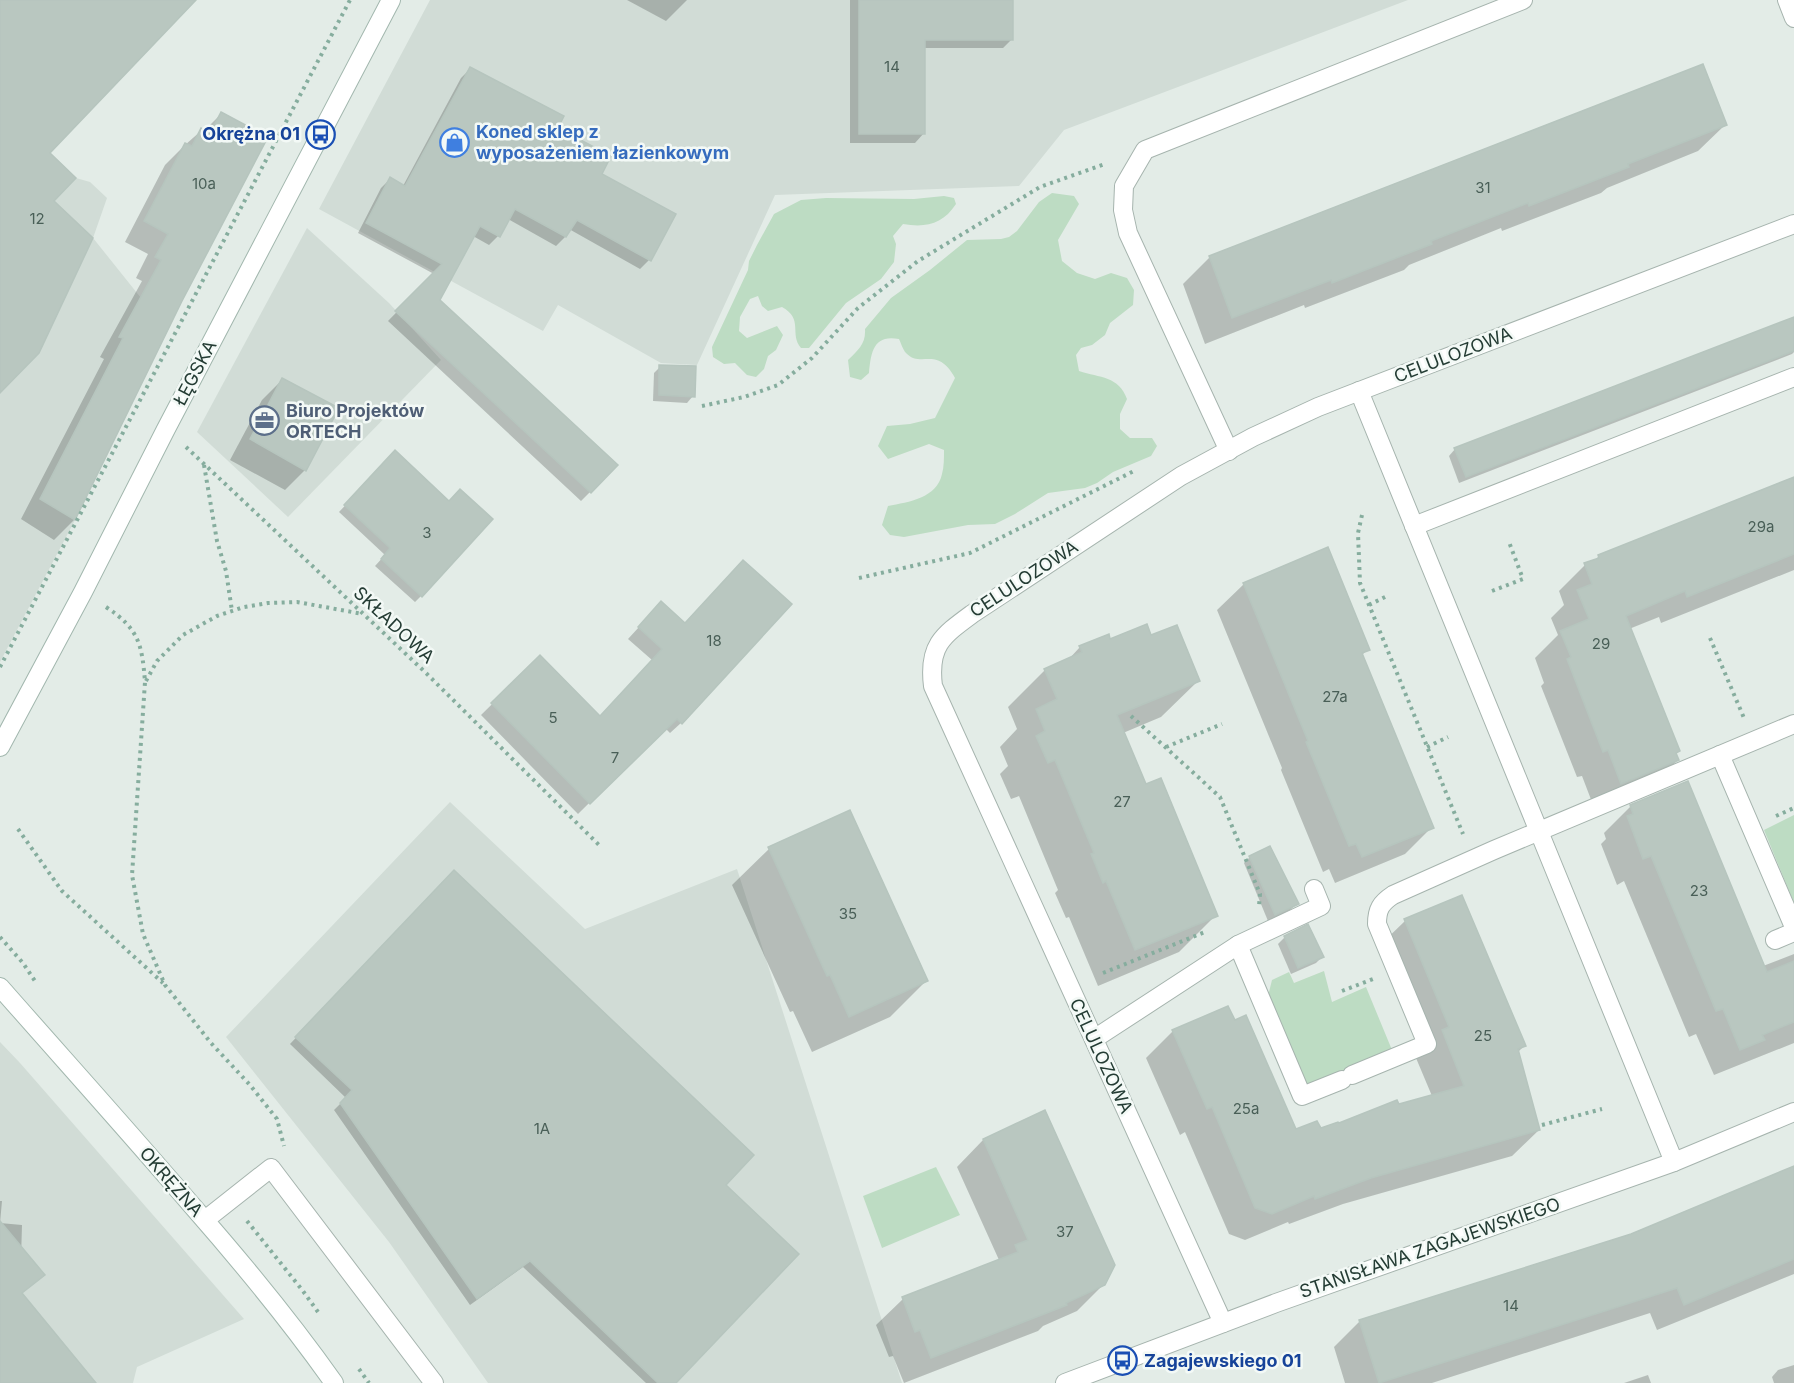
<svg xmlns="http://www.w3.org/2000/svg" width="1794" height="1383" viewBox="0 0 1794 1383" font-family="Inter,sans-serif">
  <rect width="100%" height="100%" fill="#e3ece7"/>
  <g fill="#d1dcd6">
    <path d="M430,0H1408L1064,130L1019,186L775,195L697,365L661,363L558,305L543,331L319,209Z"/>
    <path d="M0,104L76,178L90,182L107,198L93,238L141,298L174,316L75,520L0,662Z"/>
    <path d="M307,228L389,303L441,360L288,517L197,432Z"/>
    <path d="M450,802L585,929L737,869L902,1383H488L389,1242L226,1037Z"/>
    <path d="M0,1042L20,1063L244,1319L137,1367L133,1383H0Z"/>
  </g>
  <g fill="#bddcc3">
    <path d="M1052,193L1074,196L1079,204L1058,240L1062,261L1077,273L1095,279L1111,273L1127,278L1134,290L1133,305L1110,323L1105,335L1092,345L1081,348L1076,355L1079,371C1100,378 1119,376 1127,399L1120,414V429L1130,438H1152L1157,446L1151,456L1113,472L1097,483L1085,488L1048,493L1015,514L995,524L968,525L904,537L890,535L882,525L888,506C909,502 937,498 942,474C944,467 944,458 944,450L929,444L888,459L878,446L887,426L910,424L935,418L955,378C937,345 921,369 906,353C903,350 901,343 899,339C873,334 871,353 869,373L861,380L850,377L848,360C858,350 866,344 865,329L891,298L930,270L967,240L1001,239L1009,237L1017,231L1039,202Z"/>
    <path d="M944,196L954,198L956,204C943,224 926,228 903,224L893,236L896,244L894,262L881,279L846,303L809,348H801C789,334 804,319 782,307L768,311L762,306L758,296L750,299L740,317L739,331L747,338L777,326L783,335L776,350L768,356L764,369L756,377L747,375L735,363L724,364L713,357L712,347L748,270L749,261L757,245L774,214L801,200L826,198L914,199Z"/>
    <path d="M1794,815V903L1764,830Z"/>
    <path d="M1324,971L1332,1002L1366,987L1392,1050L1306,1087L1267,1000L1272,980L1289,972L1294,983Z"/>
    <path d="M936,1167L960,1215L882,1248L863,1196Z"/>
  </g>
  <g fill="#0003">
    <path d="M627,0H687L666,21Z"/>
    <path d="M850,0H1012V39L1003,48H924V133L915,143H850Z"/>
    <path d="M1702,66L1725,125L1698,151L1607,188L1601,193L1502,231L1501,228L1409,265L1404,270L1305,308L1304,305L1205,344L1183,284L1209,258Z"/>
    <path d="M470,69L556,128L600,175L649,260L640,269L569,229L565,237L556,246L508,219L498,236L489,245L473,236L438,300L590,492L581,501L388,321L434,274L358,233L381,188L390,179L403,186L461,78Z"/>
    <path d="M221,114L181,300L74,520L54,540L21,519L104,359L100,357L142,281L136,278L148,254L125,242L165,165L185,145L202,130L204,131Z"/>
    <path d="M1794,337V352L1792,354L1459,483L1449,456L1455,449Z"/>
    <path d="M660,367L693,396L687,403L653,401L654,373Z"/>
    <path d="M282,380L305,470L285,490L230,460L262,400Z"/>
    <path d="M395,453L421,596L415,602L375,566L385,555L339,512Z"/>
    <path d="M1794,479V570L1661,623L1659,617L1629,629L1678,751L1675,754L1678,760L1651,786L1595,810L1582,776L1577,777L1541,686L1544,683L1535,658L1558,635L1551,618L1564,605L1559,591L1585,565L1594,561L1599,556Z"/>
    <path d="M1244,584L1368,649L1361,656L1432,827L1405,854L1335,883L1329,869L1323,872L1281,770L1282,768L1217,610Z"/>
    <path d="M661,603L681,723L670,733L665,728L578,814L481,715L540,657L599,718L652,660L628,639Z"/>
    <path d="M1150,637L1198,681L1161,717L1123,733L1145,786L1216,915L1179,952L1098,986L1069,917L1066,918L1055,893L1058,890L1019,796L1011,799L1000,774L1008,766L1000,747L1017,729L1008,707L1045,670L1068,660L1080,647L1110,641Z"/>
    <path d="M1687,783L1763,966L1794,954V1043L1714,1075L1696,1034L1689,1037L1624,881L1617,885L1601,844L1606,839L1604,833L1630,807Z"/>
    <path d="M769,849L927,980L890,1017L812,1052L793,1011L790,1012L732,885Z"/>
    <path d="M1250,857L1297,904L1290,910L1268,921L1244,863Z"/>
    <path d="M454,872L724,1185L674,1383H646L523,1267L470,1305L334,1110L346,1098L290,1044Z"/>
    <path d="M1405,921L1524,1046L1517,1053L1539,1130L1512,1156L1343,1204L1289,1224L1288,1222L1245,1240L1229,1234L1185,1132L1180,1135L1146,1058L1172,1032L1228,1008L1295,1130H1320L1432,1096L1416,1058L1422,1052L1378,947Z"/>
    <path d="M1285,937L1322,957L1316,963L1291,974L1278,944Z"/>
    <path d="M1044,1112L1104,1284L1077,1311L1043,1326L1038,1331L904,1383L893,1356L889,1357L876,1325L903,1299L999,1260L957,1167L983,1140Z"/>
    <path d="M1794,1168V1274L1657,1330L1650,1313L1432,1383H1345L1334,1347L1360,1321L1631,1235Z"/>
    <path d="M0,1201H2L0,1223L22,1225L20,1294L88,1383H0Z"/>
    <path d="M1794,1365V1383H1774L1772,1377L1778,1370Z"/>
    <path d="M1648,1375L1651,1383H1624Z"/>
  </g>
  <g fill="#b9c7c0" stroke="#b6c5be" stroke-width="1.5">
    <path d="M0,0H196L50,153L76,178L54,201L93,238L39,353L0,393Z"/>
    <path d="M859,0H1013V40H925V134H859Z"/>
    <path d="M1703,64L1727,125L1628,164L1629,167L1529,206L1528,203L1431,241L1432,244L1332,283L1331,280L1232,318L1209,256Z"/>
    <path d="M470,67L564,116L558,128L611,156L602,174L676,214L651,261L577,220L566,237L515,209L500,237L480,226L440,300L618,465L591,493L395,311L442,264L366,223L390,177L405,186Z"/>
    <path d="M221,112L268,137L182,301L75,520L40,499L123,338L119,337L161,260L155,257L168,234L144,221L185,143L192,146L201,128L210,133Z"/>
    <path d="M1794,317V351L1466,477L1454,448Z"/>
    <path d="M659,365L696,366L695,397L659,395Z"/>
    <path d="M282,378L339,408L306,471L250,439Z"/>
    <path d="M395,450L449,501L460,489L493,519L422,597L381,559L390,548L344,505Z"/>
    <path d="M1794,477V554L1687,597L1685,591L1626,616L1680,751L1676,753L1679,760L1621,784L1608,750L1603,752L1567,659L1571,657L1560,631L1589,619L1577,590L1592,584L1584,563L1599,558L1598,555Z"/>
    <path d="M1328,547L1370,650L1362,653L1434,828L1362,857L1356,844L1349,846L1306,742L1308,741L1243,583Z"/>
    <path d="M743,560L792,604L682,724L677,719L590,804L491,703L540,655L600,716L662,649L638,627L661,601L685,623Z"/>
    <path d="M1147,624L1151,635L1177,625L1200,681L1117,715L1146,784L1161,778L1218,916L1135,950L1106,881L1103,883L1091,854L1094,853L1055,760L1048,763L1036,736L1045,731L1036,709L1057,699L1044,669L1082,652L1079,646L1109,634L1110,639Z"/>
    <path d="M1688,781L1767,972L1794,961V1022L1762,1035L1765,1040L1740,1050L1723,1009L1716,1011L1651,856L1643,859L1627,816L1633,814L1630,805Z"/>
    <path d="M850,810L928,981L849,1017L830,975L827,976L768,847Z"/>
    <path d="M1270,846L1299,904L1275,915L1249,856Z"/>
    <path d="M454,870L754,1155L726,1185L799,1254L676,1383H658L530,1261L477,1299L340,1103L352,1090L295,1037Z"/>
    <path d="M1462,895L1526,1046L1518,1049L1540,1130L1371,1178L1315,1199L1314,1196L1272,1214L1255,1208L1212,1107L1207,1109L1172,1030L1228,1006L1235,1020L1246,1015L1296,1129L1317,1121L1321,1128L1338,1122L1339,1123L1397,1100L1399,1104L1464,1086L1442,1030L1449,1027L1404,919Z"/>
    <path d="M1308,924L1324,957L1298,968L1284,936Z"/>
    <path d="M1045,1110L1115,1265L1105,1285L1066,1303L1067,1305L931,1358L920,1330L915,1332L902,1297L1018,1252L1015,1245L1028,1240L983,1139Z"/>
    <path d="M1794,1166V1259L1684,1305L1677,1288L1379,1383L1359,1320L1631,1234Z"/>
    <path d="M0,1221L45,1275L22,1293L96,1383H0Z"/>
  </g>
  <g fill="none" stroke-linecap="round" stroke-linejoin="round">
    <defs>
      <g id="lane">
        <path d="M1229,451L1128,233L1123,210L1124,186L1145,150L1523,0"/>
        <path d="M1414,526L1794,377"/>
        <path d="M1720,755L1794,927"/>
        <path d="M1775,940L1794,932"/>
        <path d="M1238,945L1302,1096L1342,1080"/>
        <path d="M1094,1039L1238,945L1321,906L1314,889"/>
        <path d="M1352,1075L1427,1044L1377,924C1377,909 1381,903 1393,895L1494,850L1794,724"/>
        <path d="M205,1220L271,1168L434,1383"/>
      </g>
      <g id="street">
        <path d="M1787,0L1794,18"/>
        <path d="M1359,391L1674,1162"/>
        <path d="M1223,1323L933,686C928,646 942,636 972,614L1181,476L1253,437L1318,407L1794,224"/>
        <path d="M1065,1383L1276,1303L1674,1162L1794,1112"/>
      </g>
      <g id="secondary">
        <path d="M0,747L83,592L166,429L391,0"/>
        <path d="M0,987C65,1061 131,1134 195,1209C244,1265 291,1322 334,1383"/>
      </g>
    </defs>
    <use href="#lane" stroke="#a6b4ae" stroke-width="20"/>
    <use href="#street" stroke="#a6b4ae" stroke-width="20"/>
    <use href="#secondary" stroke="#a2b7ae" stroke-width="20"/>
    <g stroke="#86ad9e" stroke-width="4" stroke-dasharray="3 4.5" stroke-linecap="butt">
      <path d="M702,406L744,397L778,385L812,358L858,308L918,261L1040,187L1105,164"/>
      <path d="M186,447L425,672L600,846"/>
      <path d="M204,465L217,541L226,571L232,611"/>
      <path d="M1362,515L1358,533L1360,583L1463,834"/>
      <path d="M859,578L970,553L1136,470"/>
      <path d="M1492,591L1523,579L1509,542"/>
      <path d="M1369,605L1389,595"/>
      <path d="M106,607C139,629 142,644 145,682L132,875L143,934L165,985L211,1043L250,1085L277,1119L284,1146"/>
      <path d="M1710,638L1744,718"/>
      <path d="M0,667L350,0"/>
      <path d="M146,681L157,661L183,635L217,616L244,607L268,603L297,602L363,614"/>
      <path d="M1131,716L1220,797L1260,894L1259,906"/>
      <path d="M1166,747L1222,724"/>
      <path d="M1427,747L1448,737"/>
      <path d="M1776,816L1794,808"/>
      <path d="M18,829L62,891L163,983"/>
      <path d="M0,937L23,963L37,984"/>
      <path d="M1103,973L1205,932"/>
      <path d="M1342,991L1373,979"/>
      <path d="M1542,1125L1602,1109"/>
      <path d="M247,1221L303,1291L318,1312"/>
      <path d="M359,1369L369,1383"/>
    </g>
    <use href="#lane" stroke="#fff" stroke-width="18"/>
    <use href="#street" stroke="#fff" stroke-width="18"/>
    <use href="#secondary" stroke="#fff" stroke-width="18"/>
  </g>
  <defs>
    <symbol id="bus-ring" viewBox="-11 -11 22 22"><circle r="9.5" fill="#f3f9f6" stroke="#1a4fb4" stroke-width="1.5"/><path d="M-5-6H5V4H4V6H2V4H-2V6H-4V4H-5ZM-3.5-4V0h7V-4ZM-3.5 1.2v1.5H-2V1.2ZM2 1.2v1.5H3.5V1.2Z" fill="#1a4fb4"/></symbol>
    <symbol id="shop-ring" viewBox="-11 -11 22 22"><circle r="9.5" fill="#f3f9f6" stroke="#3f7fe0" stroke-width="1.5"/><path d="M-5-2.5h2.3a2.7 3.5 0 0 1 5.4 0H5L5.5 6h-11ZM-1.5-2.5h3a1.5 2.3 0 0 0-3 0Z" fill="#3f7fe0"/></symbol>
    <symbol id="office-ring" viewBox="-11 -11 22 22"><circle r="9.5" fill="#f3f9f6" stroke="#5c6f8a" stroke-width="1.5"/><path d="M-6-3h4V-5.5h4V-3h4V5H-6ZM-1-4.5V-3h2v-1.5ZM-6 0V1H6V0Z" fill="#5c6f8a"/></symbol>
  </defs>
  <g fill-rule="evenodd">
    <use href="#bus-ring" x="304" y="118" width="33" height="33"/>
    <use href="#shop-ring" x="438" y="126" width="33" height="33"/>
    <use href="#office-ring" x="248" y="404" width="33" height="33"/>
    <use href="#bus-ring" x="1106" y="1344" width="33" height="33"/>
  </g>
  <g text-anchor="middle" stroke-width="5" stroke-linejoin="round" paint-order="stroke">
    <g font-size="15" fill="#495f57">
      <text x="892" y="72">14</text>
      <text x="204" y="189">10a</text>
      <text x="1483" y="193">31</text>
      <text x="37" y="224">12</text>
      <text x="1761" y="532">29a</text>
      <text x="427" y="538">3</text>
      <text x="714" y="646">18</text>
      <text x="1601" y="649">29</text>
      <text x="1335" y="702">27a</text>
      <text x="553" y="723">5</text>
      <text x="615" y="763">7</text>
      <text x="1122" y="807">27</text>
      <text x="1699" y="896">23</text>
      <text x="848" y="919">35</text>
      <text x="1483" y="1041">25</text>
      <text x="1246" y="1114">25a</text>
      <text x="542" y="1134">1A</text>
      <text x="1065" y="1237">37</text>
      <text x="1511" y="1311">14</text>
    </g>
    <g font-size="18" font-weight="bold" fill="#366cbe" stroke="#f3f9f6" text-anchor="start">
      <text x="476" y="138">Koned sklep z<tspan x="476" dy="21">wyposażeniem łazienkowym</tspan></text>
    </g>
    <g font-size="18" font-weight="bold" fill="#164399" stroke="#f3f9f6" text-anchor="end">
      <text x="300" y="140">Okrężna 01</text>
      <text x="1144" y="1367" text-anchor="start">Zagajewskiego 01</text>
    </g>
    <g font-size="18" fill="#243c34" stroke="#f3f9f6">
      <text transform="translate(1453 355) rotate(-21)" y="6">CELULOZOWA</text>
      <text transform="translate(195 373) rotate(-62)" y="6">ŁĘGSKA</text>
      <text transform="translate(1024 579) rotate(-33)" y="6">CELULOZOWA</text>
      <text transform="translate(394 625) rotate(43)" y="6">SKŁADOWA</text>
      <text transform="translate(1101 1056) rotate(65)" y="6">CELULOZOWA</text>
      <text transform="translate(171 1182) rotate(49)" y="6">OKRĘŻNA</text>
      <text transform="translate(1430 1248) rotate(-19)" y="6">STANISŁAWA ZAGAJEWSKIEGO</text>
    </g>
    <g font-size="18" font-weight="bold" fill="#4e5e75" stroke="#f3f9f6" text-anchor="start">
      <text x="286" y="417">Biuro Projektów<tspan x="286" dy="21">ORTECH</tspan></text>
    </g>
  </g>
</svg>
